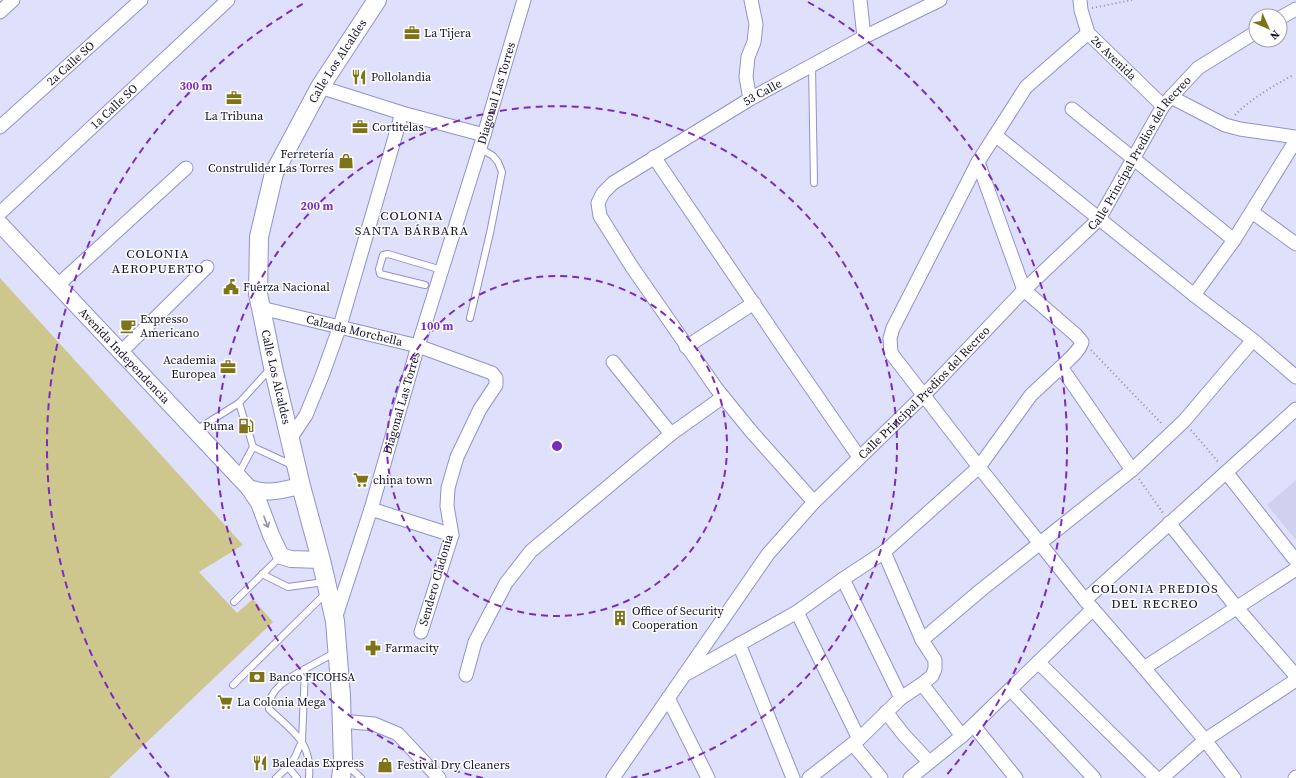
<svg xmlns="http://www.w3.org/2000/svg" width="1296" height="778" viewBox="0 0 1296 778" font-family="'Source Serif 4',serif">
  <rect width="100%" height="100%" fill="#dfe0fc"/>
  <path fill="#d0d1ef" d="M1296,480V540L1267,505Z"/>
  <path fill="#cdc78d" d="M0,278L243,545L199,572L237,613L253,599L273,622L109,778H0Z"/>
  <g fill="none" stroke-linecap="round" stroke-linejoin="round">
    <defs>
      <g id="service">
        <path d="M812,65L814,183"/>
        <path d="M425,285L380,274L379,269L383,255L388,254L442,270"/>
        <path d="M470,318L490,233L502,172L498,162L493,156L480,148"/>
        <path d="M239,403L244,419"/>
        <path d="M196,430L239,403L270,369"/>
        <path d="M253,447L294,466"/>
        <path d="M238,475L253,447L249,433"/>
        <path d="M262,574L288,587L324,582"/>
        <path d="M234,602L280,557"/>
        <path d="M305,669C290,677 267,690 269,709C293,732 312,741 309,778"/>
        <path d="M233,685L325,594"/>
        <path d="M346,764L361,778"/>
        <path d="M288,767L297,778"/>
        <path d="M276,778L288,767L295,757L302,741L305,669L336,652"/>
      </g>
      <g id="minor">
        <path d="M860,0L864,37"/>
        <path id="s1" d="M1080,0L1081,10L1088,33L1163,106"/>
        <path d="M0,12L13,0"/>
        <path d="M1280,18L1296,9"/>
        <path d="M1088,33L1026,87L978,162L1024,290L1076,335L1082,342C1079,352 1068,360 1061,367L1132,470"/>
        <path d="M320,87L402,113L484,135"/>
        <path d="M1171,97L1225,125L1240,129L1296,137"/>
        <path d="M750,99L746,77L748,57L754,42L756,24L751,0"/>
        <path d="M1072,109L1234,240"/>
        <path id="s2" d="M0,127L141,0"/>
        <path d="M995,135L1194,295L1253,340L1296,377"/>
        <path d="M654,157L783,347L859,457"/>
        <path d="M978,162L893,328L890,338L891,353L979,467L1085,600L1144,668L1205,740L1234,778"/>
        <path d="M1252,212L1296,244"/>
        <path id="s3" d="M0,213L228,0"/>
        <path d="M58,285L186,168"/>
        <path d="M1194,295L1234,240L1296,140"/>
        <path id="s4" d="M261,308L418,346L492,373L496,378V385L480,409L457,457L448,488L447,506L452,535L421,632"/>
        <path d="M686,347L754,303"/>
        <path d="M121,352L207,267"/>
        <path d="M613,362L671,434"/>
        <path d="M290,439L306,415L322,376L340,326L402,113"/>
        <path d="M1226,472L1296,561"/>
        <path id="s5" d="M814,502L750,430L716,388L632,267L600,216L598,203L603,193L613,183L750,99L864,37L940,0"/>
        <path d="M371,509L452,535"/>
        <path d="M1169,523L1237,608L1296,676"/>
        <path d="M843,579L901,698"/>
        <path d="M1085,600L1296,409"/>
        <path d="M797,612L859,739"/>
        <path id="s6" d="M335,619L371,509L418,346L484,135L524,0"/>
        <path d="M922,640L981,590L1132,470L1184,421L1253,340"/>
        <path d="M739,644L793,778"/>
        <path d="M1038,662L1156,778"/>
        <path d="M1144,668L1296,569"/>
        <path d="M688,673L797,612L843,579L884,552L979,467L1031,395L1061,367"/>
        <path d="M466,675L475,642L506,583L531,551L671,434L723,397"/>
        <path d="M922,684L962,736"/>
        <path d="M1011,690L1094,778"/>
        <path d="M668,698L708,778"/>
        <path d="M886,712L904,735L929,762"/>
        <path d="M341,721L374,724L398,734L439,778"/>
        <path d="M974,726L1016,778"/>
        <path d="M853,744L881,778"/>
        <path id="s7" d="M613,778L768,554L814,502L924,395L1024,290L1099,219L1163,106L1171,97L1198,68L1256,32"/>
        <path d="M809,778L859,739L901,698L922,684L932,676L935,669V660L922,640L884,552"/>
        <path d="M910,778L962,736L1093,609"/>
        <path d="M1162,778L1205,740L1296,680"/>
        <path d="M1295,778L1296,777"/>
      </g>
      <g id="tertiary">
        <path id="s8" d="M0,224L249,488L259,503L271,535L281,556L291,559L321,560"/>
        <path d="M249,488C269,495 280,490 301,486"/>
      </g>
      <g id="secondary">
        <path id="s9" d="M341,778L343,761L341,696L335,621L321,560L301,486L273,367L261,308L258,294L259,237L274,173L320,87L377,0"/>
      </g>
    </defs>
    <use href="#service" stroke="#9091d0" stroke-width="8"/>
    <use href="#minor" stroke="#9091d0" stroke-width="15"/>
    <use href="#tertiary" stroke="#9091d0" stroke-width="18"/>
    <use href="#secondary" stroke="#9091d0" stroke-width="20"/>
    <g stroke="#8d8da8" stroke-width="2" stroke-dasharray="1 3" stroke-linecap="butt">
      <path d="M1092,8L1132,0"/>
      <path d="M1235,115C1252,98 1272,87 1293,75"/>
      <path d="M1091,350L1163,425"/>
      <path d="M1191,430L1219,463"/>
      <path d="M1139,479L1163,513"/>
    </g>
    <use href="#service" stroke="#fff" stroke-width="6"/>
    <use href="#minor" stroke="#fff" stroke-width="13"/>
    <use href="#tertiary" stroke="#fff" stroke-width="16"/>
    <use href="#secondary" stroke="#fff" stroke-width="18"/>
  </g>
  <defs><path id="oneway-shaft" d="M-6 0H5M1.5-3L5.5 0L1.5 3" fill="none" stroke-width="1.6" stroke-linecap="round" stroke-linejoin="round"/></defs>
  <use stroke="#95949f" href="#oneway-shaft" transform="translate(266 522) rotate(70)"/>
  <g fill="none" stroke="#7b2cbf" stroke-width="2" stroke-dasharray="7 5">
    <circle cx="557" cy="446" r="170"/>
    <path d="M483 778A340 340 0 1 1 631 778"/>
    <path d="M169 777A510 510 0 0 1 306 2M808 2A510 510 0 0 1 945 777"/>
  </g>
  <defs>
    <symbol id="office-bare" viewBox="-9 -9 18 18"><path d="M-6-3h4V-5.5h4V-3h4V5H-6ZM-1-4.5V-3h2v-1.5ZM-6 0V1H6V0Z" fill="#7e7417" stroke="#fff" stroke-width="2.5" paint-order="stroke"/></symbol>
    <symbol id="restaurant-bare" viewBox="-9 -9 18 18"><path d="M-5-6h1v4h1v-4h1v4h1v-4h1v5L-1.5 .5V6h-2V.5L-5-1ZM5-6V6H3V1.5H1.5Q1.5-4 5-6Z" fill="#7e7417" stroke="#fff" stroke-width="2.5" paint-order="stroke"/></symbol>
    <symbol id="shop-bare" viewBox="-9 -9 18 18"><path d="M-5-2.5h2.3a2.7 3.5 0 0 1 5.4 0H5L5.5 6h-11ZM-1.5-2.5h3a1.5 2.3 0 0 0-3 0Z" fill="#7e7417" stroke="#fff" stroke-width="2.5" paint-order="stroke"/></symbol>
    <symbol id="civic-bare" viewBox="-9 -9 18 18"><path d="M-.6-6.5H3V-4.5H.6V-3L4-1V1h2V6H-6V1h2V-1L-.6-3ZM-1.2 2.5V6h2.4V2.5Z" fill="#7e7417" stroke="#fff" stroke-width="2.5" paint-order="stroke"/></symbol>
    <symbol id="cafe-bare" viewBox="-9 -9 18 18"><path d="M-5.5-4.5H6V0H3Q3 3.5 0 3.5H-2.5Q-5.5 3.5-5.5 0ZM3-3.2v2h1.7v-2ZM-6 4.5H4V6H-6Z" fill="#7e7417" stroke="#fff" stroke-width="2.5" paint-order="stroke"/></symbol>
    <symbol id="fuel-bare" viewBox="-9 -9 18 18"><path d="M-5.5-6h7V0h2V4h1.3V-2.5L3-4.5l.8-.8L6-3V5H2.5V1h-1V6h-7ZM-4.2-4.7v3.2H.2V-4.7Z" fill="#7e7417" stroke="#fff" stroke-width="2.5" paint-order="stroke"/></symbol>
    <symbol id="supermarket-bare" viewBox="-9 -9 18 18"><path d="M-6-5.5h2.5l.6 2H6L4.5 2H-2.5L-4.4-4H-6ZM-1.5 3.2a1.3 1.3 0 1 0 .1 0ZM3 3.2a1.3 1.3 0 1 0 .1 0Z" fill="#7e7417" stroke="#fff" stroke-width="2.5" paint-order="stroke"/></symbol>
    <symbol id="building-bare" viewBox="-9 -9 18 18"><path d="M-4-6H4V6H1V3H-1V6H-4ZM-2.5-4.3h1.7v1.8h-1.7ZM.8-4.3h1.7v1.8H.8ZM-2.5-1h1.7V.8h-1.7ZM.8-1h1.7V.8H.8Z" fill="#7e7417" stroke="#fff" stroke-width="2.5" paint-order="stroke"/></symbol>
    <symbol id="pharmacy-bare" viewBox="-9 -9 18 18"><path d="M-2-6h4v4h4v4h-4v4h-4v-4h-4v-4h4Z" fill="#7e7417" stroke="#fff" stroke-width="2.5" paint-order="stroke"/></symbol>
    <symbol id="bank-bare" viewBox="-9 -9 18 18"><path d="M-6-4H6V4H-6ZM0-2.3a2.3 2.3 0 1 0 0 4.6a2.3 2.3 0 1 0 0-4.6Z" fill="#7e7417" stroke="#fff" stroke-width="2.5" paint-order="stroke"/></symbol>
  </defs>
  <g fill-rule="evenodd">
    <use href="#office-bare" x="401" y="22" width="22" height="22"/>
    <use href="#restaurant-bare" x="348" y="66" width="22" height="22"/>
    <use href="#office-bare" x="223" y="87" width="22" height="22"/>
    <use href="#office-bare" x="349" y="116" width="22" height="22"/>
    <use href="#shop-bare" x="335" y="150" width="22" height="22"/>
    <use href="#civic-bare" x="220" y="276" width="22" height="22"/>
    <use href="#cafe-bare" x="117" y="315" width="22" height="22"/>
    <use href="#office-bare" x="217" y="356" width="22" height="22"/>
    <use href="#fuel-bare" x="235" y="415" width="22" height="22"/>
    <use href="#supermarket-bare" x="350" y="469" width="22" height="22"/>
    <use href="#building-bare" x="609" y="607" width="22" height="22"/>
    <use href="#pharmacy-bare" x="362" y="637" width="22" height="22"/>
    <use href="#bank-bare" x="246" y="666" width="22" height="22"/>
    <use href="#supermarket-bare" x="214" y="691" width="22" height="22"/>
    <use href="#restaurant-bare" x="249" y="752" width="22" height="22"/>
    <use href="#shop-bare" x="374" y="754" width="22" height="22"/>
  </g>
  <g text-anchor="middle" stroke-width="3" stroke-linejoin="round" paint-order="stroke">
    <g font-size="12" fill="#13122a" stroke="#fff" text-anchor="start">
      <text x="424" y="37">La Tijera</text>
      <text x="371" y="81">Pollolandia</text>
      <text x="234" y="120" text-anchor="middle">La Tribuna</text>
      <text x="372" y="131">Cortitelas</text>
      <text x="334" y="158" text-anchor="end">Ferretería<tspan x="334" dy="14">Construlider Las Torres</tspan></text>
      <text x="243" y="291">Fuerza Nacional</text>
      <text x="140" y="323">Expresso<tspan x="140" dy="14">Americano</tspan></text>
      <text x="216" y="364" text-anchor="end">Academia<tspan x="216" dy="14">Europea</tspan></text>
      <text x="234" y="430" text-anchor="end">Puma</text>
      <text x="373" y="484">china town</text>
      <text x="632" y="615">Office of Security<tspan x="632" dy="14">Cooperation</tspan></text>
      <text x="385" y="652">Farmacity</text>
      <text x="269" y="681">Banco FICOHSA</text>
      <text x="237" y="706">La Colonia Mega</text>
      <text x="272" y="767">Baleadas Express</text>
      <text x="397" y="769">Festival Dry Cleaners</text>
    </g>
    <g font-size="12" fill="#13122a" stroke="#fff">
      <text dy="4" stroke="none"><textPath href="#s1" startOffset="70">26 Avenida</textPath></text>
      <text dy="4" stroke="none"><textPath href="#s9" startOffset="745">Calle Los Alcaldes</textPath></text>
      <text dy="4" stroke="none"><textPath href="#s2" startOffset="95">2a Calle SO</textPath></text>
      <text dy="4" stroke="none"><textPath href="#s5" startOffset="571">53 Calle</textPath></text>
      <text dy="4" stroke="none"><textPath href="#s6" startOffset="550">Diagonal Las Torres</textPath></text>
      <text dy="4" stroke="none"><textPath href="#s3" startOffset="156">1a Calle SO</textPath></text>
      <text dy="4" stroke="none"><textPath href="#s7" startOffset="821">Calle Principal Predios del Recreo</textPath></text>
      <text dy="4" stroke="none"><textPath href="#s4" startOffset="96">Calzada Morchella</textPath></text>
      <text dy="4" stroke="none"><textPath href="#s8" startOffset="181">Avenida Independencia</textPath></text>
      <text transform="translate(276 377) rotate(77)" y="4">Calle Los Alcaldes</text>
      <text dy="4" stroke="none"><textPath href="#s7" startOffset="497">Calle Principal Predios del Recreo</textPath></text>
      <text dy="4" stroke="none"><textPath href="#s6" startOffset="226">Diagonal Las Torres</textPath></text>
      <text transform="translate(436 580) rotate(-74)" y="4">Sendero Cladonia</text>
    </g>
    <g font-size="13" letter-spacing="1" fill="#13122a" stroke="#fff">
      <text x="412" y="220">COLONIA<tspan x="412" dy="15">SANTA BÁRBARA</tspan></text>
      <text x="158" y="258">COLONIA<tspan x="158" dy="15">AEROPUERTO</tspan></text>
      <text x="1155" y="593">COLONIA PREDIOS<tspan x="1155" dy="15">DEL RECREO</tspan></text>
    </g>
  </g>
  <circle cx="557" cy="446" r="6" fill="#7b2cbf" stroke="#fff" stroke-width="2"/>
  <g font-size="12" text-anchor="middle" font-weight="bold" fill="#7b2cbf" stroke="#fff" stroke-width="3" stroke-linejoin="round" paint-order="stroke">
    <text x="196" y="90">300 m</text>
    <text x="317" y="210">200 m</text>
    <text x="437" y="330">100 m</text>
  </g>
  <g transform="translate(1268 28) rotate(135)"><circle r="19" fill="#ffffff" stroke="#a1a0aa"/>
  <path d="M0-3L7 15L0 10L-7 15Z" fill="#7e7417"/>
  <text y="-6" font-size="11" font-weight="bold" text-anchor="middle" fill="#13122a">N</text>
  </g>
</svg>
